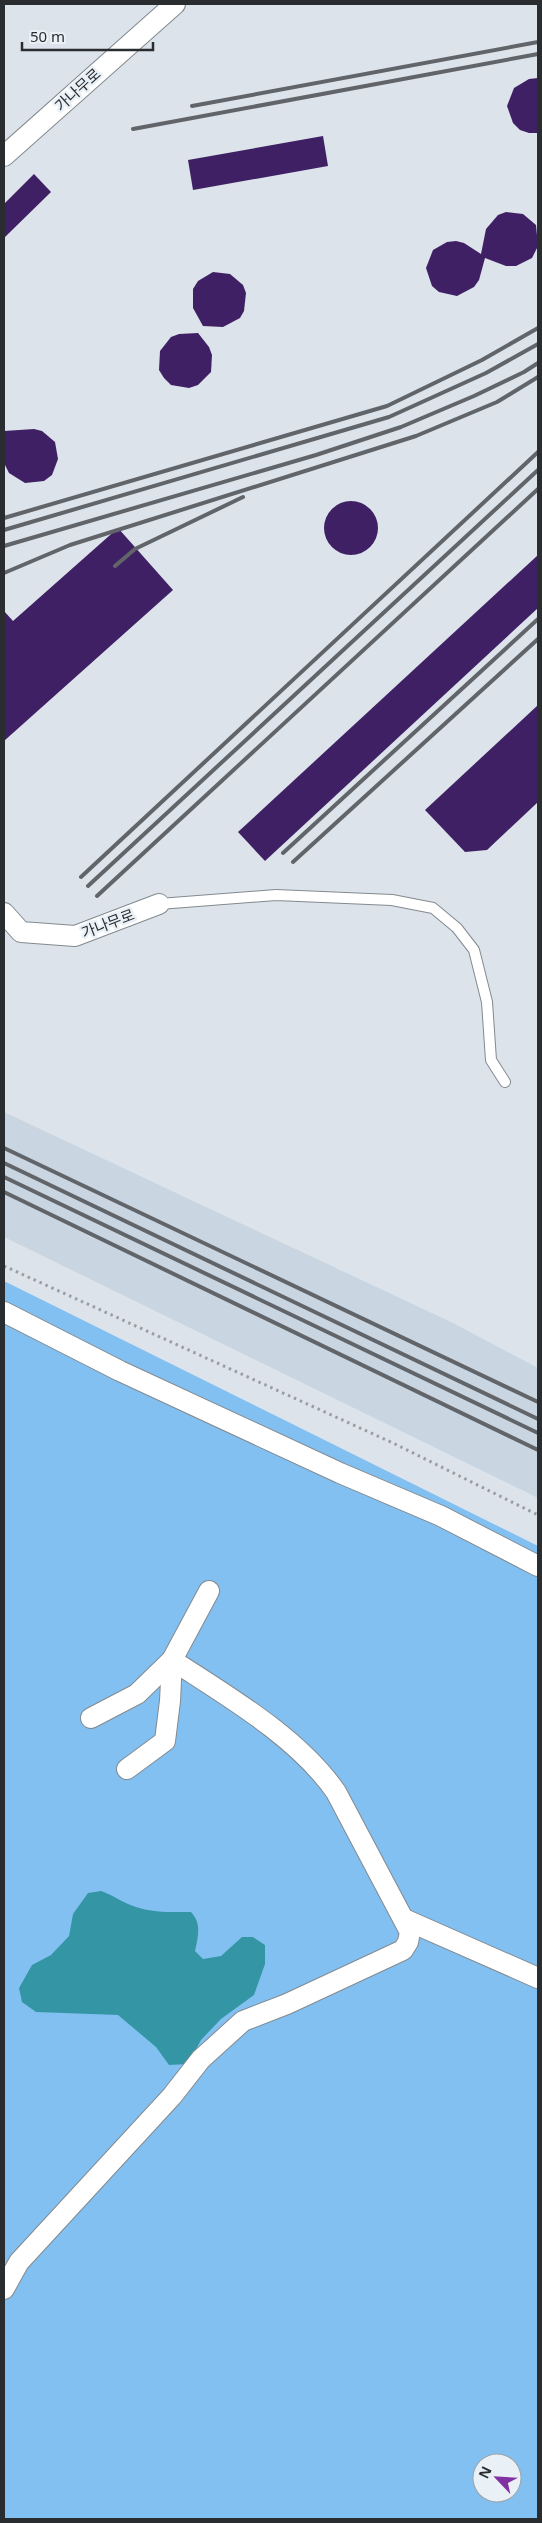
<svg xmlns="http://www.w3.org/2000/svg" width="542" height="2523" viewBox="0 0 542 2523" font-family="'Noto Sans','Noto Sans KR',sans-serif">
  <rect width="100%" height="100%" fill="#dce3ea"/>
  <path fill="#c9d6e2" d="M4,1112L453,1323L538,1368V1498L4,1237Z"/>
  <path fill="#82c0f2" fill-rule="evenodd" d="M4,1281L538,1546V2519H4ZM482,2463H512V2493H482Z"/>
  <path fill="#3496a5" d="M101,1891C113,1895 125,1904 136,1907C154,1913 173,1912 191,1912C202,1924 198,1936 195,1951L203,1959L221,1956L242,1937H253L265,1945V1964L254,1995L221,2019L201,2040L188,2064L169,2065L156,2047L118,2015L36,2012L22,2002L19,1988L32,1965L51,1955L69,1936L73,1914L88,1893Z"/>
  <g fill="#3f2064">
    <path d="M538,78V133H529L520,130L513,123L507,106L514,88L529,79Z"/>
    <path d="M323,136L328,166L193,190L188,160Z"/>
    <path d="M34,174L51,192L4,238V204Z"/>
    <path d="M506,212L523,214L536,225L538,246L532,258L516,266H506L485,258L479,280L474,287L457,296L439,292L432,286L426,268L433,250L447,242L456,241L464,243L481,254L486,229L498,215Z"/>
    <path d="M213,272L230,274L243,285L246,293L244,311L240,318L223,327L203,326L193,308V289L198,281Z"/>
    <path d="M198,333L209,347L212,355L211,372L198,385L189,388L171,385L164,378L159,370L160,351L171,337L179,334Z"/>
    <path d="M34,429L42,431L55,442L58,459L52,475L44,481L25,483L9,473L4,463V431Z"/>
    <circle cx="351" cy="528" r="27"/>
    <path d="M118,528L173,590L4,741V611L13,621Z"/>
    <path d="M538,555V608L265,861L238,832Z"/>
    <path d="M538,705V802L487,850L465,852L425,810Z"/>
  </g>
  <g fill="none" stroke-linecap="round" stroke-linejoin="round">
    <defs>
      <path id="lane" d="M159,904L276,895L392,900L433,908L457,928L474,950L487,1002L491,1060L505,1082"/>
      <g id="street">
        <path d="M4,156L175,4"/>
        <path d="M4,913L21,932L75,936L159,904"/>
        <path d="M4,1312L120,1371L340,1473L441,1516L538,1566"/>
        <path d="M127,1769L165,1741L170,1701L172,1660L209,1591"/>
        <path d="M404,1919L538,1978"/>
        <path d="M4,2289L19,2262L172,2096L201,2059L243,2021L287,2004L403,1950L408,1942L410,1932L336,1792C298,1737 227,1696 172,1660L137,1694L91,1718"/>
      </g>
    </defs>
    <use href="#lane" stroke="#838a8f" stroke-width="12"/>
    <use href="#street" stroke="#838a8f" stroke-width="22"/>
    <path stroke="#989ea3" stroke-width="3" stroke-dasharray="2.5 4" stroke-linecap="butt" d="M4,1266L393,1443L538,1515"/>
    <use href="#lane" stroke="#fff" stroke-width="10"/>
    <use href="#street" stroke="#fff" stroke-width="20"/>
    <g stroke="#616569" stroke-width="4">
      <path d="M192,106L538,42"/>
      <path d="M133,129L538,54"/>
      <path d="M4,518L387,406L482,360L538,328"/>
      <path d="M4,530L389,417L486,373L538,344"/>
      <path d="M4,546L316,455L401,427L474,396L524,372L538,363"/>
      <path d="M115,566L135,549L243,497"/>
      <path d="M4,573L70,545L416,436L497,402L538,377"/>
      <path d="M283,853L538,619"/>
      <path d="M293,862L538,639"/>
      <path d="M81,877L538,452"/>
      <path d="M88,886L538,470"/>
      <path d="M97,896L538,489"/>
      <path d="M4,1148L538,1402"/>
      <path d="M4,1163L538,1419"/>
      <path d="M4,1177L538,1433"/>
      <path d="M4,1192L538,1450"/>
    </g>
  </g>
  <g text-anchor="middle" stroke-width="5" stroke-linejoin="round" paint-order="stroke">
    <g font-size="15" fill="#2a2d2f" stroke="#e9f1f7">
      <text transform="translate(78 90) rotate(-42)" y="5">가나무로</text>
      <text transform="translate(108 924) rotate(-21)" y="5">가나무로</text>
    </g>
  </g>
  <rect width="542" height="2523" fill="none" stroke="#2a2d2f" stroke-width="10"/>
  <g transform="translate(497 2478) rotate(295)"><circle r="24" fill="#e9f1f7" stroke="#9da3a7"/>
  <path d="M0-4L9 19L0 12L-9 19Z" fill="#8131a1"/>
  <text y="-8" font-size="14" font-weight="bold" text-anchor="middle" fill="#2a2d2f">N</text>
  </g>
  <path d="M22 42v8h131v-8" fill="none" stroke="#2a2d2f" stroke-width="2.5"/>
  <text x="30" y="42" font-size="15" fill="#2a2d2f" stroke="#e9f1f7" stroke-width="4" paint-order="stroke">50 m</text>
</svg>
